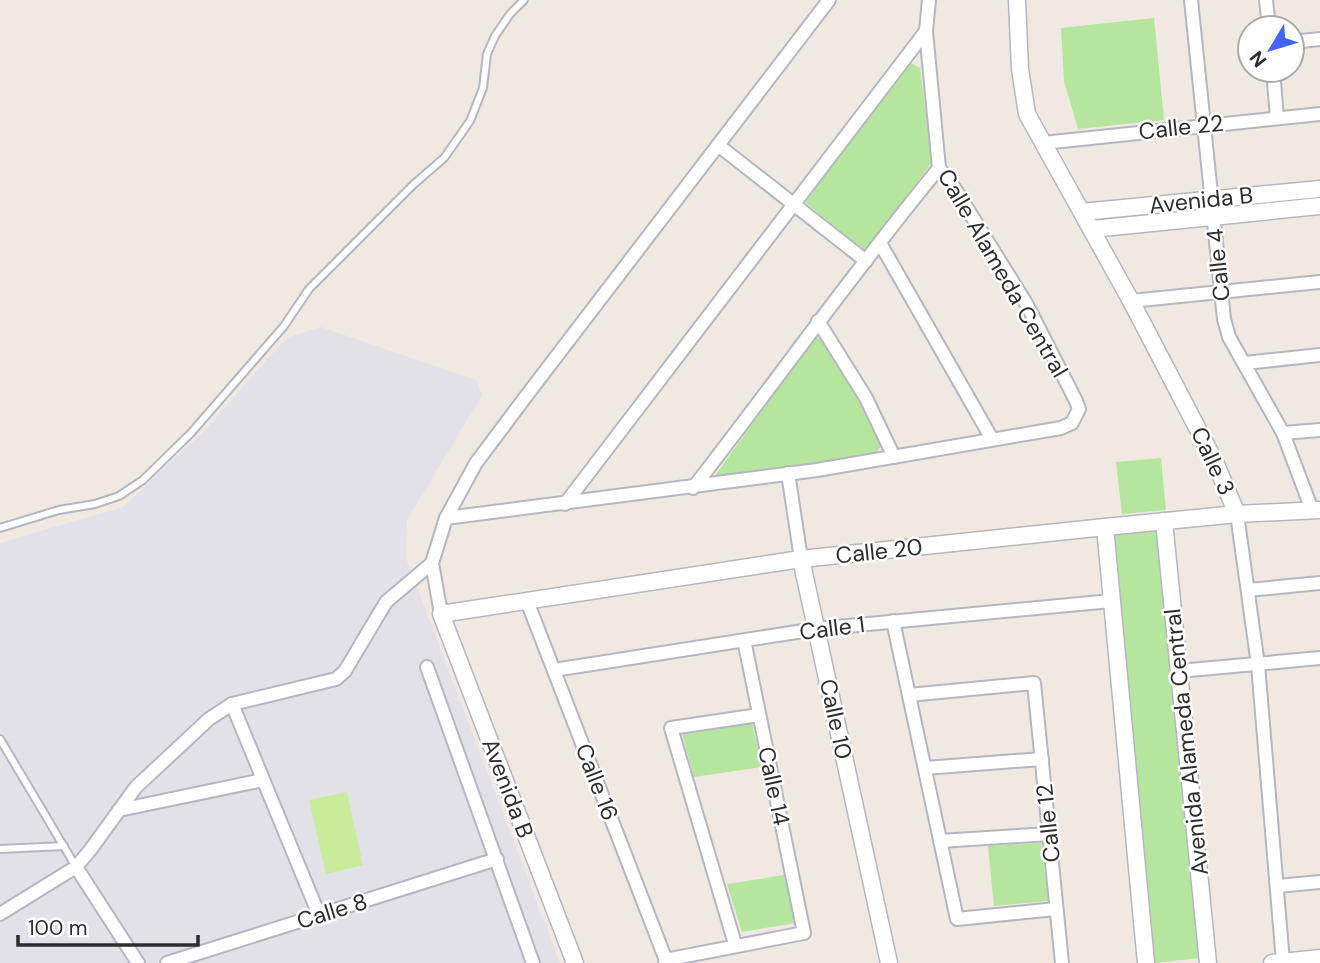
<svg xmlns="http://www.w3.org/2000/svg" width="1320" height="963" viewBox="0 0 1320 963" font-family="'DM Sans',sans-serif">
  <rect width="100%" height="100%" fill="#efe9e1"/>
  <path fill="#e3e1e8" d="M321,327L476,380L482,395L407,520L406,558L560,963H0V543L123,507L205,430L286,338Z"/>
  <g fill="#b6e59e">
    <path d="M1154,18L1164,120L1078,129L1064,81L1061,28Z"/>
    <path d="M911,63L920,68L932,162L865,251L805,202Z"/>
    <path d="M821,337L855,392L883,444L875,454L714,477L814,339Z"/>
    <path d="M1161,458L1166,510L1122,514L1116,462Z"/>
    <path d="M1157,530L1200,958L1154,963L1111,534Z"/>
    <path d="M752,723L762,767L694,777L682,734Z"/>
    <path d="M1041,843L1048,901L994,906L988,846Z"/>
    <path d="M784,875L795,923L742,932L727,884Z"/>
  </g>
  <path fill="#c9ec9a" d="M347,792L363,865L326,874L309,800Z"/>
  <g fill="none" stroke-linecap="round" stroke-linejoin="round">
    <defs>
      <g id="service">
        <path d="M0,528L59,510L95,504L119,496L143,480L191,433L284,326L309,289L414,184L444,158L470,121L483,88L487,54L495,36L510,14L524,0"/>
        <path d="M0,739L76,867"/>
        <path d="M0,849L64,846"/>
      </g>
      <g id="minor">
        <path d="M1191,0L1224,319L1229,337L1283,433L1312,510"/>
        <path d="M1266,0L1269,28"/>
        <path d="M1292,42L1320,39"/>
        <path d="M1273,70L1277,118"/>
        <path d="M1043,143L1320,114"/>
        <path d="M718,145L866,261"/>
        <path d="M880,243L992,439"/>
        <path d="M1131,301L1320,282"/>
        <path d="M818,321L866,398L894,457"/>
        <path d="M1245,363L1320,355"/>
        <path d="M1283,433L1320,430"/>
        <path d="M788,473L801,559"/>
        <path d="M693,488C776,382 853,272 939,168"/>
        <path d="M565,504L926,31"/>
        <path d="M1237,514L1258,665L1283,962"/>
        <path d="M446,518L817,470L1061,428L1072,423L1079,409L1076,401L1027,305L955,189L939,168L926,31L929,0"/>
        <path d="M1248,590L1320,583"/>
        <path d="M527,601L667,963"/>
        <path d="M441,614L432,563L446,518L476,463L530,391L829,0"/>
        <path d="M893,621L957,919L1056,909"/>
        <path d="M427,667L533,963"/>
        <path d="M554,670L816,629L1111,601"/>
        <path d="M1179,671L1320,658"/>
        <path d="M909,695L1034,683L1062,963"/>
        <path d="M232,704L319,915"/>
        <path d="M925,768L1042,759"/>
        <path d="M119,810L263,780"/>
        <path d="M940,841L1049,834"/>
        <path d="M76,867L138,963"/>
        <path d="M1278,886L1320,882"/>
        <path d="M0,914L76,867L91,849L136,787L209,719L232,704L336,679L345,671L386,602L432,563"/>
        <path d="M735,944L671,728L759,715"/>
        <path d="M665,960L804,933L744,640"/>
        <path d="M167,963L497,859"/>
      </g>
      <g id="tertiary">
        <path d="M1017,0L1020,69L1027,114L1131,301L1215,462L1237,514"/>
        <path d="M1082,212L1320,189"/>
        <path d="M1092,229L1320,206"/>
        <path d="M1164,521L1208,963"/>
        <path d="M1105,527L1146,963"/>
        <path d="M801,559L889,963"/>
        <path d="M575,963L441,614L801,559L1105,527L1237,514L1320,510"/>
        <path d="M1272,963L1320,958"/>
      </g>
    </defs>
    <use href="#service" stroke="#b4b7c1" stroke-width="10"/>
    <use href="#minor" stroke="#b4b7c1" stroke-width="16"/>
    <use href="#tertiary" stroke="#b4b7c1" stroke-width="19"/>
    <use href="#service" stroke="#fff" stroke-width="6"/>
    <use href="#minor" stroke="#fff" stroke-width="12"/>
    <use href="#tertiary" stroke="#fff" stroke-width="16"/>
  </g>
  <g text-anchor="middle" stroke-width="5" stroke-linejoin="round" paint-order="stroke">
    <g font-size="23" fill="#2e2e2e" stroke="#fff">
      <text transform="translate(1181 127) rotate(-6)" y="8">Calle 22</text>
      <text transform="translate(1201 200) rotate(-6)" y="8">Avenida B</text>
      <text transform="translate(1218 265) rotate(-96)" y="8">Calle 4</text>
      <text transform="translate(1003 273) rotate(60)" y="8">Calle Alameda Central</text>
      <text transform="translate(1213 461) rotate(65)" y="8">Calle 3</text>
      <text transform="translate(879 551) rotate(-6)" y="8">Calle 20</text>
      <text transform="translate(832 628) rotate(-7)" y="8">Calle 1</text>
      <text transform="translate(836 719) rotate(78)" y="8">Calle 10</text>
      <text transform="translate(1186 742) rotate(-96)" y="8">Avenida Alameda Central</text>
      <text transform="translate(597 782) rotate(69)" y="8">Calle 16</text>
      <text transform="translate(774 786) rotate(78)" y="8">Calle 14</text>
      <text transform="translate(508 788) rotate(69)" y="8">Avenida B</text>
      <text transform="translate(1048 823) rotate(-96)" y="8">Calle 12</text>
      <text transform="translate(332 911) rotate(-17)" y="8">Calle 8</text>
    </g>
  </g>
  <g transform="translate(1271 49) rotate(232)"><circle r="33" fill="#ffffff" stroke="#ababab" stroke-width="2"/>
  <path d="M0-5L12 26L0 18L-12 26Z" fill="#4264fb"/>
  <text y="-10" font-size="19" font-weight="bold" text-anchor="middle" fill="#2e2e2e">N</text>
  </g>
  <path d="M18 935v10h180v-10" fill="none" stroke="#2e2e2e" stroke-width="3.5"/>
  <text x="28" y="935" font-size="21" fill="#2e2e2e" stroke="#ffffff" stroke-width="5" paint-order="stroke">100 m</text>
</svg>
